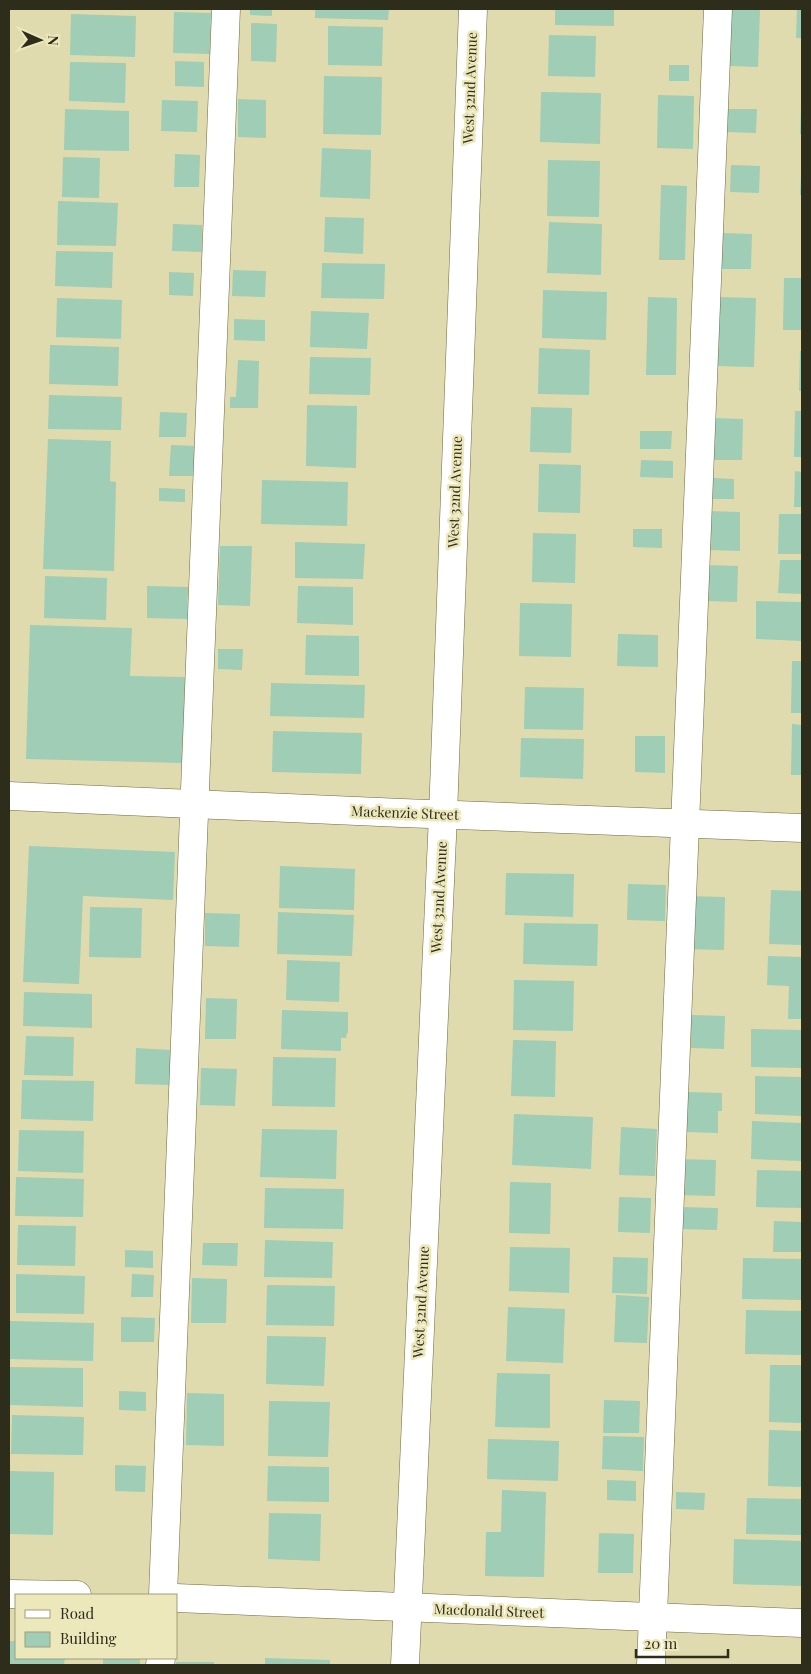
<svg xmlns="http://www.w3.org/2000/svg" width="811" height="1674" viewBox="0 0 811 1674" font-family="'Playfair Display',serif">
  <rect width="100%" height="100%" fill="#dfdbaf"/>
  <g fill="#9fcdb6">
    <path d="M250,9H272V16L250,15Z"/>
    <path d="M315,9H389L388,20L315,18Z"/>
    <path d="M555,9H614V26L555,25Z"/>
    <path d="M730,9H760L758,67L729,66Z"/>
    <path d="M797,9H802V38H796Z"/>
    <path d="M174,12L211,13L210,54L173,53Z"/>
    <path d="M71,14L136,16L135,57L70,55Z"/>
    <path d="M251,23L277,24L276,62L251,61Z"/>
    <path d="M328,26L383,27L382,66L328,65Z"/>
    <path d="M549,35L596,36L595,77L548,76Z"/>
    <path d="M175,61L204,62V87L175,86Z"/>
    <path d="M70,62L126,63L125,103L69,101Z"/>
    <rect x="669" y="65" width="20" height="16"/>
    <path d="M324,76L382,77L381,135L323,134Z"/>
    <path d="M541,92L601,93L600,144L540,142Z"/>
    <path d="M658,95L694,96L693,149L657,148Z"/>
    <path d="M238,99L266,100V138L238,137Z"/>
    <path d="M162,100L198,101L197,132L161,131Z"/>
    <path d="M801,105H802V134H800Z"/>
    <path d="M65,109L129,111V151L64,150Z"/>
    <path d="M728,109H757L756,133L727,132Z"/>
    <path d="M322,148L371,150L370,199L320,197Z"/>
    <path d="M175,154L200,155L199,187H174Z"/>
    <path d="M63,157L100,158L99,198L62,197Z"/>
    <path d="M548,160L600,161L599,217L547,216Z"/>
    <path d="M731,165L760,166L759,193L730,192Z"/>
    <path d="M801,174H802V195H800Z"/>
    <path d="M661,185L687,186L685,260H659Z"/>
    <path d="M58,201L118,203L116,246L57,245Z"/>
    <path d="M325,217L364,218L363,254L324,252Z"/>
    <path d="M549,222L602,224L601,275L547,273Z"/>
    <path d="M173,224L202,225V252L172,251Z"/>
    <path d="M721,233L752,234L751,269H720Z"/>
    <path d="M56,251L113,252L112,288L55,286Z"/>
    <path d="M322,263L385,264L384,299L321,298Z"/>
    <path d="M233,270L266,271L265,297L232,296Z"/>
    <path d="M169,272L194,273L193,296L169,295Z"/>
    <path d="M784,278H802V330H783Z"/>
    <path d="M543,290L607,292L606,340L542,338Z"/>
    <path d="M648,297L677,298L676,375H646Z"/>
    <path d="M717,297L756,298L754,367L713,366Z"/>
    <path d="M57,298L122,300L121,339L56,337Z"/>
    <path d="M311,311L369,313L367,349L310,347Z"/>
    <path d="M234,319L265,320V341L234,340Z"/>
    <path d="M50,345L119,347L118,386L49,384Z"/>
    <path d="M539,348L590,350L589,395L538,394Z"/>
    <path d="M800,351H802V391H799Z"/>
    <path d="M310,357L371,358L370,395L309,394Z"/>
    <path d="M238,360L259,361L258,408H230V397H236Z"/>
    <path d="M49,395L122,397L121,430L48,429Z"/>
    <path d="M307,405L357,406L356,468L306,466Z"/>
    <path d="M531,407L572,408L571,453L530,452Z"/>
    <path d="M795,411H802V457H794Z"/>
    <path d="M160,412L187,413L186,437H159Z"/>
    <path d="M713,418L743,419L742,460H712Z"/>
    <path d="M640,431H672L671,449H640Z"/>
    <path d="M48,439L111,441L110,481L116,482L114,571L43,569Z"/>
    <path d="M171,445L196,446V476H169Z"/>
    <path d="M641,460L673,461V478L640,477Z"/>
    <path d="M539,464L581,465L580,513L538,512Z"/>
    <path d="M795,471L802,472V507H794Z"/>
    <path d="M713,478L734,479V499H712Z"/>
    <path d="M262,480L348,482L347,526L261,524Z"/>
    <path d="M159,488L185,489V502L159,501Z"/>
    <path d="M708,511L740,512V551L708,550Z"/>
    <path d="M779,514H802V554H778Z"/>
    <path d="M633,529H662V548L633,547Z"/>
    <path d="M533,533L576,534L575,583L532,582Z"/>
    <path d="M295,542L365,544L363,579L295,578Z"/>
    <path d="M220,546H252L250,606L218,605Z"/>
    <path d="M780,560H802V594L778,593Z"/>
    <path d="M705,565L738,566L737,602L705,601Z"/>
    <path d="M45,576L107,578L106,620L44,618Z"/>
    <path d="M147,586L188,587L187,619L147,618Z"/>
    <path d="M298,586L353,587V625L297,623Z"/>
    <path d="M756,601L802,602V641L756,639Z"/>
    <path d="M520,603L572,604L571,657L519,656Z"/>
    <path d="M30,625L132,628L130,676L185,677L183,763L26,759Z"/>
    <path d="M618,634L658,635V667L617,666Z"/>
    <path d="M306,635L359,636V676L305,675Z"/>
    <path d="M218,649H243L242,670L218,669Z"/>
    <path d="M792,661H802V713H791Z"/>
    <path d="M271,683L365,685L364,718L270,716Z"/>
    <path d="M525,687L584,688L583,730L524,729Z"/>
    <path d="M792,724L802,725V775H791Z"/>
    <path d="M273,731L362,733L361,774L272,772Z"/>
    <path d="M635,736H665V773L635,772Z"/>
    <path d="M521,738L584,739L583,779L520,777Z"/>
    <path d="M29,846L175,852L173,900L83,896L79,984L23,982Z"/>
    <path d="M280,866L355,869L354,910L279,908Z"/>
    <path d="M506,873L574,874L573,917L505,915Z"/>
    <path d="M628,884L666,885L665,921L627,920Z"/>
    <path d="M771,890L802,891V945L769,944Z"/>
    <path d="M684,896L725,897L724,950L683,949Z"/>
    <path d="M90,907L142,908L141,958L89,957Z"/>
    <path d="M278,912L354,915L352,956L277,954Z"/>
    <path d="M205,913L240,914L239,947L205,946Z"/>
    <path d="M524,923L598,924L597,966L523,964Z"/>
    <path d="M768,956L802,957V1019H788L789,986L767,985Z"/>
    <path d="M287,960L340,962L339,1002L286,1000Z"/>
    <path d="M514,980L574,981L573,1031L513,1030Z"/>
    <path d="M24,992L92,994V1028L23,1026Z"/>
    <path d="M206,998L237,999L236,1039H205Z"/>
    <path d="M282,1010L348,1012V1033H347L346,1038H341V1051L281,1049Z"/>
    <path d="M691,1015L725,1016L724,1049L691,1048Z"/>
    <path d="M751,1029L802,1030V1068L751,1067Z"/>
    <path d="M26,1036L74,1037L73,1076L24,1075Z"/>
    <path d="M513,1040L556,1041L555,1097L511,1096Z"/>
    <path d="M136,1048L171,1050L170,1085L135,1084Z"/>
    <path d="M273,1057L336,1058L335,1107L272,1106Z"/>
    <path d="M201,1068L237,1069L235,1106L200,1105Z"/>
    <path d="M755,1076L802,1077V1116L755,1114Z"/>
    <path d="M22,1080L94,1081L93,1121L21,1119Z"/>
    <path d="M686,1092L722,1093V1111H718V1133L685,1132Z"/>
    <path d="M514,1114L593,1117L591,1169L512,1165Z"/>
    <path d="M752,1121L802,1123V1161L751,1159Z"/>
    <path d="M621,1127L657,1129L655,1176L619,1175Z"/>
    <path d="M262,1129L337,1130L336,1179L260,1177Z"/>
    <path d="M19,1130L84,1131L83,1173L18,1171Z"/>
    <path d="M677,1159L716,1160L715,1196L677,1195Z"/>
    <path d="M757,1170L802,1171V1208L756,1207Z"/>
    <path d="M16,1177L84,1179L83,1217L15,1216Z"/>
    <path d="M510,1182L551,1183L550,1234L509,1233Z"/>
    <path d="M265,1188L344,1189L343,1229L264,1228Z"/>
    <path d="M619,1197L651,1198L650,1233L618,1232Z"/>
    <path d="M679,1207L718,1208L717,1230L678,1229Z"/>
    <path d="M774,1221L802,1222V1252H773Z"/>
    <path d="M18,1225L76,1226L75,1266L17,1265Z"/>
    <path d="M265,1240L333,1242L332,1278L264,1277Z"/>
    <path d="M203,1243H238L237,1266L202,1265Z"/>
    <path d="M510,1247L570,1248L569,1293L509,1291Z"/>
    <path d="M125,1250L153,1251V1268L125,1267Z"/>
    <path d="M613,1257L648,1258L647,1294L612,1293Z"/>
    <path d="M743,1258L802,1259V1300L742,1299Z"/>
    <path d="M16,1274L85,1276L84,1314L16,1313Z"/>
    <path d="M132,1274L154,1275L153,1297H131Z"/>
    <path d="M192,1278L227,1279L226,1323H191Z"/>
    <path d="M267,1285L335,1286L334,1326L266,1325Z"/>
    <path d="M616,1295L649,1297L647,1343L614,1342Z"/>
    <path d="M508,1307L565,1309L563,1363L506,1361Z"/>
    <path d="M746,1310L802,1311V1355L745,1354Z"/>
    <path d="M121,1317L155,1318L154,1342H121Z"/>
    <path d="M10,1321L94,1323L93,1361L9,1359Z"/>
    <path d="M267,1336L326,1337L324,1386L266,1384Z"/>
    <path d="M770,1365H802V1423L769,1422Z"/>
    <path d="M9,1367L83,1368V1407L9,1405Z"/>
    <path d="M497,1373L550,1374V1428L495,1427Z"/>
    <path d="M119,1391L146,1392V1411L119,1410Z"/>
    <path d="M187,1393L224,1394V1446L186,1445Z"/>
    <path d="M604,1400L640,1401L639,1433H603Z"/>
    <path d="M269,1401L330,1402L328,1457L268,1456Z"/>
    <path d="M12,1415L84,1417L83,1455L11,1454Z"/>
    <path d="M769,1430L802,1431V1487L768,1486Z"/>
    <path d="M603,1436L644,1437L643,1471L602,1469Z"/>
    <path d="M488,1439L559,1441L558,1481L487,1479Z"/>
    <path d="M115,1465L146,1466L145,1492L115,1491Z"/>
    <path d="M268,1466L329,1467V1502L267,1501Z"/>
    <path d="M10,1471L54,1472L53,1535L9,1534Z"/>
    <path d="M607,1480L636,1481V1501L607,1500Z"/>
    <path d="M502,1490L546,1492L544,1577L485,1576L486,1532H501Z"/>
    <path d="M676,1492L705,1493L704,1510L676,1509Z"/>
    <path d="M747,1498L802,1499V1535L746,1534Z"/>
    <path d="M269,1513L321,1514L320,1561L268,1559Z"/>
    <path d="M599,1533L634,1534L633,1573H598Z"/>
    <path d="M734,1539L802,1541V1586L733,1584Z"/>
    <path d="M9,1641H16V1658H65L64,1665H9Z"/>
    <rect x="103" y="1658" width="37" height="7"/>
    <path d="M265,1658L330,1660V1665H265Z"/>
    <rect x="176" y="1662" width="38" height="3"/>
  </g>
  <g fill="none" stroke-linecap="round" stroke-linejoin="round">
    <defs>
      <g id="minor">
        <path d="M9,796L402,813L802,828"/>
        <path d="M9,1594L77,1595"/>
        <path d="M163,1595L226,9"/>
        <path d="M176,1598L802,1623"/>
        <path d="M160,1665L161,1658"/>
        <path d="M405,1665L443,815L473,9"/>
        <path d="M651,1665L718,9"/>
      </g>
    </defs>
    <use href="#minor" stroke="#6d6941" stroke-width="29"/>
    <use href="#minor" stroke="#fff" stroke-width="28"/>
  </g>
  <g text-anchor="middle" stroke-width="5" stroke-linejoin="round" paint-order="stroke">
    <g font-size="14" fill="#2e2c1b" stroke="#ece8bc">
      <text transform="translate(470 88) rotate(-88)" y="5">West 32nd Avenue</text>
      <text transform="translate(455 492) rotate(-88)" y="5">West 32nd Avenue</text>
      <text transform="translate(405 813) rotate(2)" y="5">Mackenzie Street</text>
      <text transform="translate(439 897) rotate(-87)" y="5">West 32nd Avenue</text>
      <text transform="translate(421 1302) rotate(-87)" y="5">West 32nd Avenue</text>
      <text transform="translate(489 1611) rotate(2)" y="5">Macdonald Street</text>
    </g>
  </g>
  <rect width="811" height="1674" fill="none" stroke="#2e2c1b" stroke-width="20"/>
  <rect x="15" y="1594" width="162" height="65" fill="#ece8bc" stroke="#a09d7c"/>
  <rect x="25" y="1610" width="25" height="8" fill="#ffffff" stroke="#a09d7c"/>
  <text x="60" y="1619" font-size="15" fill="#2e2c1b">Road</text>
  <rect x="25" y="1632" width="25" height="15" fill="#9fcdb6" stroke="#a09d7c"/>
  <text x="60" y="1644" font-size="15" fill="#2e2c1b">Building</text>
  <g transform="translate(40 40) rotate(92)" stroke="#ece8bc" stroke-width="4" paint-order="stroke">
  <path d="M0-4L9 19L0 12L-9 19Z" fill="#2e2c1b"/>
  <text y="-8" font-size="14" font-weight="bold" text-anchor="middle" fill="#2e2c1b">N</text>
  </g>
  <path d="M636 1649v8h92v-8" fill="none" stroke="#2e2c1b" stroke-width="2.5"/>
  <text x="644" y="1649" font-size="15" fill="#2e2c1b" stroke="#ece8bc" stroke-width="4" paint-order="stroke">20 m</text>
</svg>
